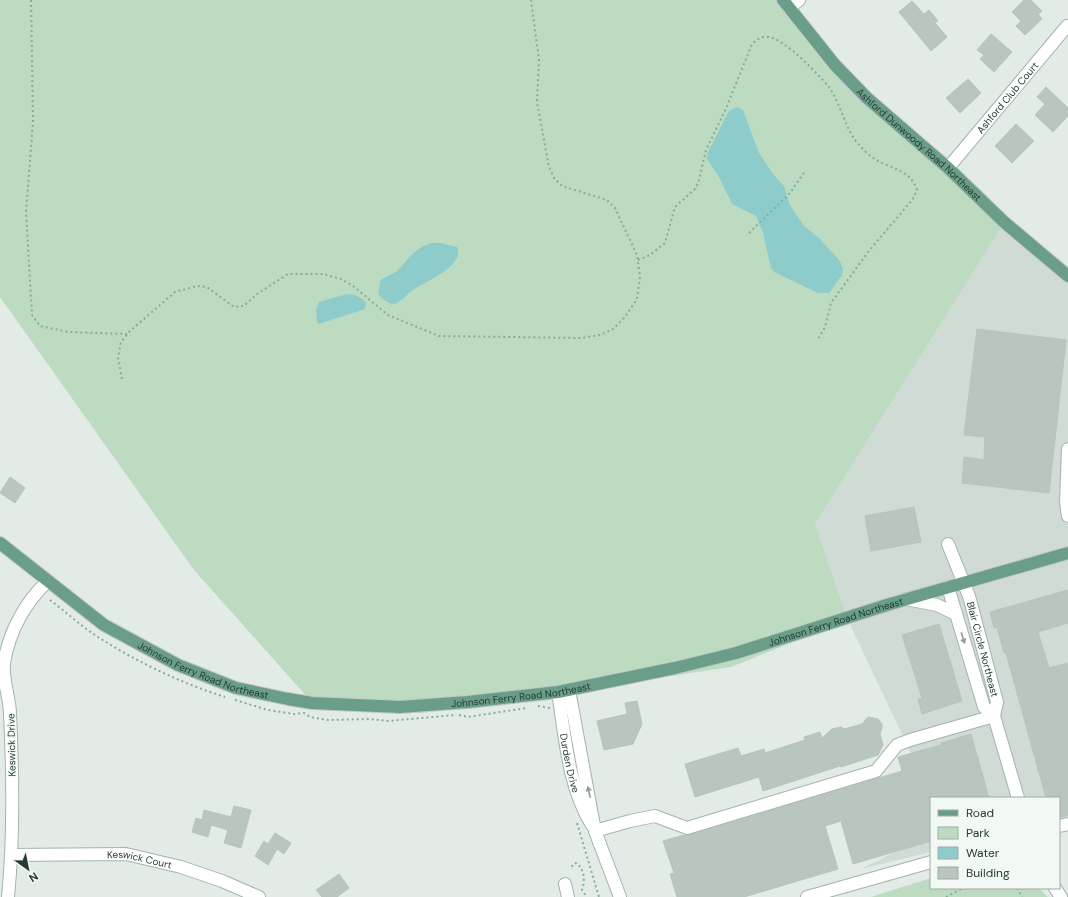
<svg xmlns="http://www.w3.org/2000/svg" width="1068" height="897" viewBox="0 0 1068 897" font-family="'DM Sans',sans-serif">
  <rect width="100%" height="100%" fill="#e2ebe6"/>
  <g fill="#d0dbd5">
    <path d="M1003,225L1068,282V820L1059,822V798H932L848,620L815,524Z"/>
    <path d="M931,834V852L861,869Z"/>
  </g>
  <g fill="#bcdbc0">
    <path d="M0,0H781L861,91L1003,225L815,524L848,620L731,667L422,713L317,708L194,570L0,297Z"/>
    <path d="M931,878V888H1039L1048,897H871Z"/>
  </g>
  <g fill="#8ecccc">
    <path d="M737,107L743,110L759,153L773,174L784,186L790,205L804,226L819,238L840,261L843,269L842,275L829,293H818L774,272L771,268L763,233L756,216L732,204L719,177L707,159L708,152L729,111Z"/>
    <path d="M432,243H441L457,247C466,266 424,282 413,290C407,293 401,304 393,304C387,303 382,298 378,294L380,281C385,276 392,275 397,271C408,260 415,247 432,243Z"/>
    <path d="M347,294C355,294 361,297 366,303L365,309L319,324L317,322L316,309L319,302Z"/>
  </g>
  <g fill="#b8c6be" stroke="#b5c4bc">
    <path d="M1024,0H1031L1042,11L1038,14L1042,19L1025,35L1016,26L1021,21L1012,12Z"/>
    <path d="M912,1L924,14L929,10L938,21L935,23L947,37L931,51L899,12Z"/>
    <path d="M991,34L1012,52L994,72L980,59L984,55L977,50Z"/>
    <path d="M968,79L981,93L960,113L946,98Z"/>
    <path d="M1046,87L1068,108V116L1053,132L1035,115L1045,104L1037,97Z"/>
    <path d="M1016,124L1034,141L1012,163L995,146Z"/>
    <path d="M977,329L1066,340L1049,493L962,483L964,457L984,460L985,437L964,435Z"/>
    <path d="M10,477L25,488L15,503L0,493Z"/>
    <path d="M914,507L921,542L871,551L865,516Z"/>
    <path d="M1068,590V623L1038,632L1049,668L1068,663V815L1059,818V798H1046L1006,653H1004L997,627L994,628L990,612Z"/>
    <path d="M939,624L962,701L922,714L918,699L922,698L902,635Z"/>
    <path d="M637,701L642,724L633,744L604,750L597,721L627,714L625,703Z"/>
    <path d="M868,717L878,719L882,724V728L880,734L883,745L878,755L841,767L840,766L763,791L759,777L695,797L685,764L738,748L741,756L764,749L765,753L805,740L804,737L820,732L822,738L832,729L842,727L844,729L862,724Z"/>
    <path d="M971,734L989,798H931V841L853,864L841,821L825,826L838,869L744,897H677L670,874L674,873L663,841L684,835H689L902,771L898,757L941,745V743Z"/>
    <path d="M234,806L251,810L241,848L224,843L228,830L211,825L208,837L192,832L196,818L202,820L204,810L231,817Z"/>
    <path d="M275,833L291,843L284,854L277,849L268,865L255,856L264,841L268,844Z"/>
    <path d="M339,874L349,888L337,897H322L316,890Z"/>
  </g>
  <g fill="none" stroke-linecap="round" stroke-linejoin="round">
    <defs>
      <g id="minor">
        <path d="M789,8L799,0"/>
        <path id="s1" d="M948,168L1067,26"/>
        <path d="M1068,449L1066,502L1068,516"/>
        <path id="s2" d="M948,544L969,596L997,702L994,716"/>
        <path d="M948,587L984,707L994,716L1018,798"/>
        <path d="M906,599L937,605L956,614"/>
        <path d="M569,690L595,831L620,897"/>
        <path id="s3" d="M558,692C565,736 568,787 592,825"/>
        <path d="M1059,826L1068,824"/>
        <path d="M595,831L630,821L655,816L687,828L876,771L897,745L910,740L994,716"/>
        <path id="s4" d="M12,855L126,854L181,867L222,881L259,897"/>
        <path d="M565,884L568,897"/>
        <path d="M1055,888L1061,897"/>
        <path d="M8,897C14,837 13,775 10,714C10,699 2,678 4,663C9,632 25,602 48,581"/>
        <path d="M807,897L931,862"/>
      </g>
      <g id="major">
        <path id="s5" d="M783,0L835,65L867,98L948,168L1004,222L1068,276"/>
        <path id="s6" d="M0,543L104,625L178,665L236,688L288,699L312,703L400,707L468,702L558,692L675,668L736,653L890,604L1068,553"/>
      </g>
    </defs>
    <use href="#minor" stroke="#a5b3ac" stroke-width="14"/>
    <use href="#major" stroke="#c1c8c5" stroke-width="14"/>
    <g stroke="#85ad9a" stroke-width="2" stroke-dasharray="2 3" stroke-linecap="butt">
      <path d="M31,0L33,122L26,212L32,315L40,326L69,332L127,334"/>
      <path d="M749,233L790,193L805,171"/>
      <path d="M638,260L650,255L665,243L675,207L696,188L699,180L706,150L725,111L752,44C758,39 761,36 768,37C784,38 819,75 829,87C840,103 844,124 855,140C859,145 866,153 872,157C888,169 910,168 917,190L913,199L868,252L831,303L825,327L817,341"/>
      <path d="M122,379L118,358L121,342L130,331L175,292L197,286L207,287L234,307L244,306L257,294L288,274H323L341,279L353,286L388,315L439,336L581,338L600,335L613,329L625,317L637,299L640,277L637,255L615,208L607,200L562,186L554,178L549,167L537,102L539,60L531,0"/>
      <path d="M50,600C66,612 81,626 98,637C137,662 181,683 225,697"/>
      <path d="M235,700L268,710L294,714L304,713L310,717L328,720L369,719L388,721L455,715"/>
      <path d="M538,706L550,708"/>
      <path d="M459,715L468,717L526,708"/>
      <path d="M577,823L599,897"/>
      <path d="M572,867L573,864L577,863C585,872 585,879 582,890L587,897"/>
      <path d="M1017,888L1022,897"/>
      <path d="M946,897L963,888"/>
    </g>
    <use href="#minor" stroke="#fff" stroke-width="12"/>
    <use href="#major" stroke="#6a9e89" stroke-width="12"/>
  </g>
  <defs><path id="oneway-solid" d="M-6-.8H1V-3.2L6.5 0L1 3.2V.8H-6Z"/></defs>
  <g fill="#919d98">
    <use href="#oneway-solid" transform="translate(963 638) rotate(73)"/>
    <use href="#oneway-solid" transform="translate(589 792) rotate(-103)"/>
  </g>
  <g text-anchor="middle" stroke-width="3" stroke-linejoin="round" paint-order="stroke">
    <g font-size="10" fill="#233b31" stroke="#f2f8f4">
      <text dy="4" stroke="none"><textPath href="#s1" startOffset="92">Ashford Club Court</textPath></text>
      <text dy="4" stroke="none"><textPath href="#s5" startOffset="199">Ashford Dunwoody Road Northeast</textPath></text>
      <text dy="4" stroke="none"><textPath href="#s6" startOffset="890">Johnson Ferry Road Northeast</textPath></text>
      <text dy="4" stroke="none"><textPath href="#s2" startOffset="111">Blair Circle Northeast</textPath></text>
      <text dy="4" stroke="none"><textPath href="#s6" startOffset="242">Johnson Ferry Road Northeast</textPath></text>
      <text dy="4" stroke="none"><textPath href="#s6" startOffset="566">Johnson Ferry Road Northeast</textPath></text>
      <text transform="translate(11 745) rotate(-91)" y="4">Keswick Drive</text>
      <text dy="4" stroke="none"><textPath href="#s3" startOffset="72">Durden Drive</textPath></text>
      <text dy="4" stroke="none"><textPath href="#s4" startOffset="128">Keswick Court</textPath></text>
    </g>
  </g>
  <rect x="930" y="797" width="130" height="92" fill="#f2f8f4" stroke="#9faca6"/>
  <rect x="938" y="810" width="20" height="6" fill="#6a9e89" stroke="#9faca6"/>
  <text x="966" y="817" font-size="12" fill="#233b31">Road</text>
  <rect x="938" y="827" width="20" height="12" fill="#bcdbc0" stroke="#9faca6"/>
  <text x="966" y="837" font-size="12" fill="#233b31">Park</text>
  <rect x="938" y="847" width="20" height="12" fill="#8ecccc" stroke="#9faca6"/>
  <text x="966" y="857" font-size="12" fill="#233b31">Water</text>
  <rect x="938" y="867" width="20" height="12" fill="#b8c6be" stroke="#9faca6"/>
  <text x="966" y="877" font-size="12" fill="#233b31">Building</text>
  <g transform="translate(28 869) rotate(147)" stroke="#f2f8f4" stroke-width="3" paint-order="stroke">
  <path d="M0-3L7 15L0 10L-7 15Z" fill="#233b31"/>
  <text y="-6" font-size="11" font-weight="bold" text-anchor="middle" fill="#233b31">N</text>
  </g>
</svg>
